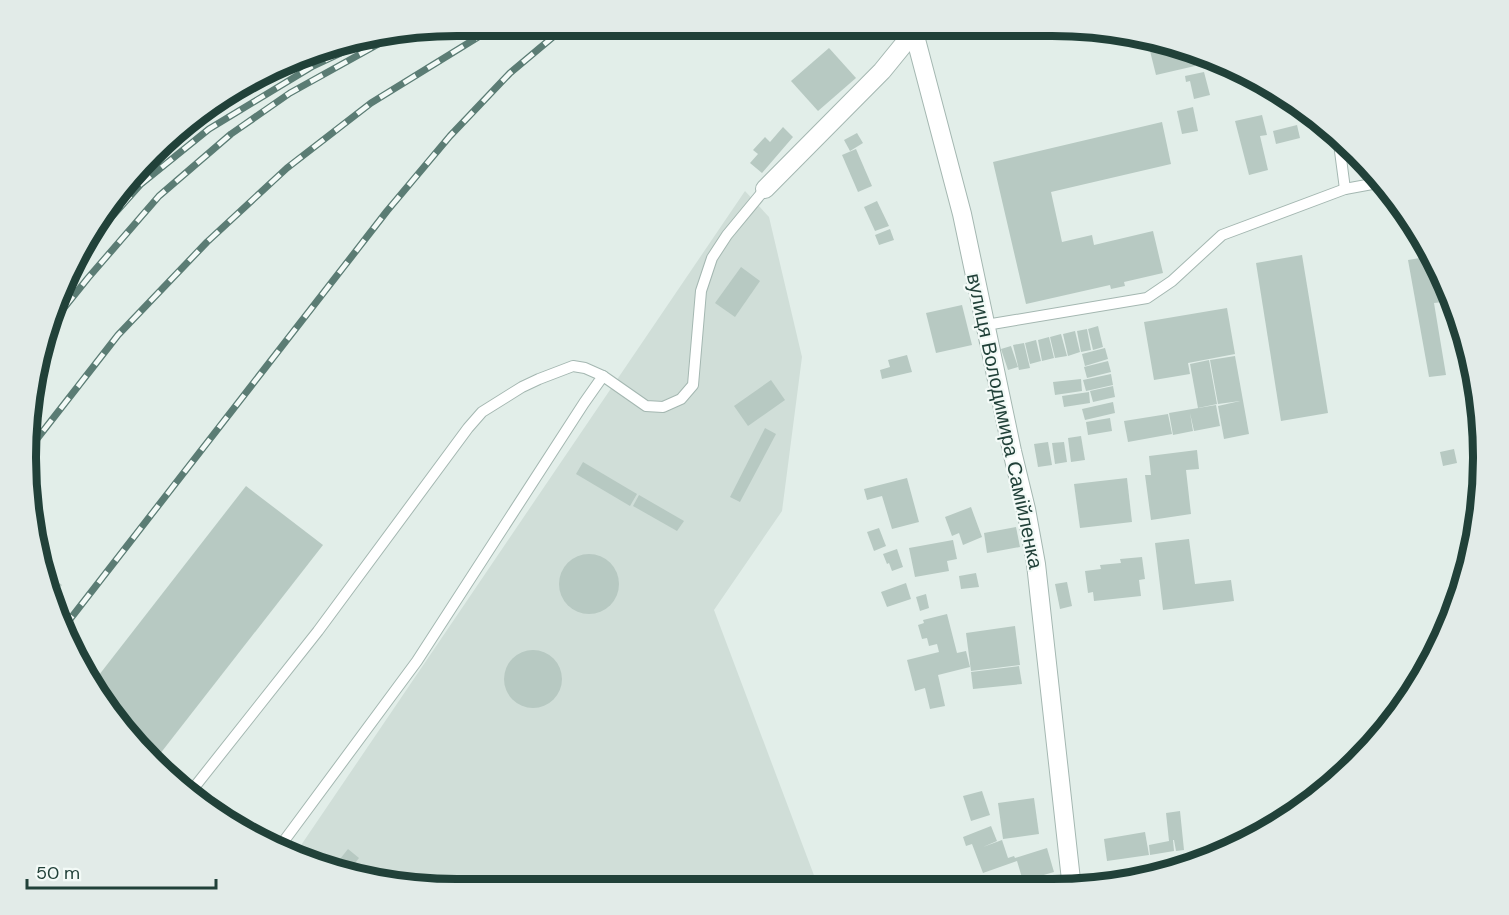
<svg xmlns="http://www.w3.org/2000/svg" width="1509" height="915" viewBox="0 0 1509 915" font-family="'DM Sans',sans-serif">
  <rect width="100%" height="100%" fill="#e2eee9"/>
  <path fill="#d0ded8" d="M745,191L769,217L802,357L782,511L714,610L815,878L808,887L401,886L293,857Z"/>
  <g fill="#b7c9c2">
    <path d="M1168,45L1191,52L1195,66L1156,75L1150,51Z"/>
    <path d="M829,48L856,78L818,111L791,81Z"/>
    <path d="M1204,72L1210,95L1194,99L1190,81L1186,82L1185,76Z"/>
    <path d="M1261,84L1262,85L1277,93L1263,96Z"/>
    <path d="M1193,107L1198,131L1182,134L1177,111Z"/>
    <path d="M1262,115L1267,135L1260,136L1268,170L1249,175L1235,121Z"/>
    <path d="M1162,122L1171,164L1051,192L1062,242L1092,235L1094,245L1153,231L1163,273L1124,282L1125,286L1111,289L1110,285L1026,304L993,162Z"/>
    <path d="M1297,125L1300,138L1276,144L1273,131Z"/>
    <path d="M783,127L793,137L762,173L750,163L758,154L753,150L765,137L770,142Z"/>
    <path d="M857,133L863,143L850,151L844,140Z"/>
    <path d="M1348,146L1363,160L1364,161L1351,163Z"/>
    <path d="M856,149L872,186L858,192L842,155Z"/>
    <path d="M877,201L889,226L875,231L864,207Z"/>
    <path d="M890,229L894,240L879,245L875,235Z"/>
    <path d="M1302,255L1328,413L1281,421L1256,263Z"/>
    <path d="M1432,256L1436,265L1443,302L1434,303L1446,375L1429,377L1408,260Z"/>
    <path d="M741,267L760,281L735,317L715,303Z"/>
    <path d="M962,305L972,345L936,353L926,313Z"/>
    <path d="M1227,308L1235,354L1188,363L1190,374L1154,380L1144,322Z"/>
    <path d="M1098,326L1103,347L1093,350L1088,329Z"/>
    <path d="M1087,329L1091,350L1081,352L1077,331Z"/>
    <path d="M1075,331L1080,352L1068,356L1063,334Z"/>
    <path d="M1061,334L1067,356L1055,358L1050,337Z"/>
    <path d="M1049,337L1054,358L1042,361L1038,340Z"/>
    <path d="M1036,340L1041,361L1030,364L1025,343Z"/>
    <path d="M1024,343L1030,368L1019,370L1013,345Z"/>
    <path d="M1011,346L1018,367L1008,370L1001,349Z"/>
    <path d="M1105,348L1108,359L1085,366L1082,354Z"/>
    <path d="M907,355L912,372L882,379L880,370L890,367L888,360Z"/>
    <path d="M1235,356L1249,434L1224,439L1218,406L1240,401L1218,404L1210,360Z"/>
    <path d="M1209,360L1217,404L1198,408L1190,364Z"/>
    <path d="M1108,361L1111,372L1087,378L1084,367Z"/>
    <path d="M1111,374L1113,385L1086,391L1083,380Z"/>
    <path d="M1081,379L1082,391L1055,395L1053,382Z"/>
    <path d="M771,380L785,400L748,426L734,406Z"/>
    <path d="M1113,386L1115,397L1093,402L1090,391Z"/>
    <path d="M1089,392L1090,403L1064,407L1062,396Z"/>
    <path d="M1113,402L1115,413L1085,420L1082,409Z"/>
    <path d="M1216,405L1220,426L1194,431L1190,413L1193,431L1173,435L1169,413Z"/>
    <path d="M1168,414L1172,434L1128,442L1124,421Z"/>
    <path d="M1110,418L1112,431L1088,435L1086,422Z"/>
    <path d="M765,428L776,434L740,502L730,497Z"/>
    <path d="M1081,436L1085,460L1071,462L1068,438Z"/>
    <path d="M1048,442L1052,465L1038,467L1034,444Z"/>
    <path d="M1064,442L1067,462L1055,464L1052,443Z"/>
    <path d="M1454,449L1457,463L1443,466L1440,452Z"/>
    <path d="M1197,450L1199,469L1186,470L1191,514L1151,520L1145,475H1151L1149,456Z"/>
    <path d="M583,462L637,494L630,506L576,474Z"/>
    <path d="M907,478L919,522L892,529L882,496L867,500L864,489Z"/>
    <path d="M1127,478L1132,522L1080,528L1074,484Z"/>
    <path d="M246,486L323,545L156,759L99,698L92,684Z"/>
    <path d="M639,495L684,521L677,531L633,506Z"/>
    <path d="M971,507L982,537L963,545L959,533L952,536L945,517Z"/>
    <path d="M1016,527L1020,547L987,553L984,533Z"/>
    <path d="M879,528L886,546L874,551L867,532Z"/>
    <path d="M1189,539L1195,584L1231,580L1234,601L1163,610L1155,543Z"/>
    <path d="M953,540L957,559L947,561L949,571L915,577L909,548Z"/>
    <path d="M897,549L903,567L892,571L889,563L887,564L883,554Z"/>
    <circle cx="589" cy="584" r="30"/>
    <path d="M1142,557L1145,579L1139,580L1141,596L1094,601L1093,592L1088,593L1085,571L1101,569L1100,565L1121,563L1120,559Z"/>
    <path d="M976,573L979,587L961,589L959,576Z"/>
    <path d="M52,578L62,585L50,600L46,585Z"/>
    <path d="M1067,582L1072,606L1060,609L1055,584Z"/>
    <path d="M906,583L911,599L887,607L881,592Z"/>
    <path d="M926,594L929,608L920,611L916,597Z"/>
    <path d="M947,614L957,653L966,651L970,667L938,675L945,706L930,709L925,688L915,691L907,660L939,652L937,644L929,646L927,638L922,639L918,625L924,623L923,620Z"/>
    <path d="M1015,626L1020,665L971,671L966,633Z"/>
    <circle cx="533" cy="679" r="29"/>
    <path d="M1019,666L1022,684L973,689L971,672Z"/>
    <path d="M982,791L990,815L971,821L963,796Z"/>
    <path d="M1034,798L1039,834L1003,839L998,803Z"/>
    <path d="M1180,811L1184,850L1176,851L1174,840H1173L1174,851L1150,855L1149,845L1169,841L1166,813Z"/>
    <path d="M991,826L997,841L983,847L1002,840L1008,858L1014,856L1015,858L1047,848L1054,872L1023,881L1017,861L983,873L972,844L966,846L963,837Z"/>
    <path d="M1145,832L1149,855L1107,861L1104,839Z"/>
    <path d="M348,849L359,858L348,872L345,871L336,864Z"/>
    <path d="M1091,878L1092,886L1079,889L1078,879Z"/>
  </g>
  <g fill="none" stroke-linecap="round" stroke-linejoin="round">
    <defs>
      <g id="service">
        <path d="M1338,136L1345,189"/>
        <path d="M986,325L1147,298L1172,281L1222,235L1345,189L1383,182"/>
        <path d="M603,376L646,406L663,407L681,399L693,385L701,291L712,258L727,235L765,189"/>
        <path d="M189,794L318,631L468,428L482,412L522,387L539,379L573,366L585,368L603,376L584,403L417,661L278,849"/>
      </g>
      <g id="minor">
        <path d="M914,32L962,214L1012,451L1026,509L1036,564L1072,889"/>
        <path d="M765,189L882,71L917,28"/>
      </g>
    </defs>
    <use href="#service" stroke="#a4b7b1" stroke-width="12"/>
    <use href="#minor" stroke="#a4b7b1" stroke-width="20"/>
    <use href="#service" stroke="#fff" stroke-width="10"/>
    <use href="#minor" stroke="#fff" stroke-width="18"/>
    <defs>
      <g id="rail">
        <path d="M84,248L141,184L209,129L313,66L366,41"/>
        <path d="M47,329L88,278L159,196L231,134L290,93L391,37"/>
        <path d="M26,453L118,335L207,242L287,168L371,103L496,26"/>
        <path d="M64,627L387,211L450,136L510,73L566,26"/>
      </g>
    </defs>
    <use href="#rail" stroke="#5b7c74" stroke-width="7"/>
    <use href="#rail" stroke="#f3faf7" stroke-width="4.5" stroke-dasharray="14" stroke-linecap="butt"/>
  </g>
  <g text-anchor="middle" stroke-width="4.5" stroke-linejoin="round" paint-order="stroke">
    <g font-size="20" fill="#214139" stroke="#f3faf7">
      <text transform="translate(1005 421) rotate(78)" y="7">вулиця Володимира Самійленка</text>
    </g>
  </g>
  <path d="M0 0H1509V915H0ZM457 36H1052A421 421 0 0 1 1473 457V458A421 421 0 0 1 1052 879H457A421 421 0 0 1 36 458V457A421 421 0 0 1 457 36Z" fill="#e2ebe8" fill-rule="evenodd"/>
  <path fill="none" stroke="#214139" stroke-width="8" d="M457 36H1052A421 421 0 0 1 1473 457V458A421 421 0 0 1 1052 879H457A421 421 0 0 1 36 458V457A421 421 0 0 1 457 36Z"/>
  <path d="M27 879v9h189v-9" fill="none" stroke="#214139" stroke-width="3"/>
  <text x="36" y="879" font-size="18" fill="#214139" stroke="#f3faf7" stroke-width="4.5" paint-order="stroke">50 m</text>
</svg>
